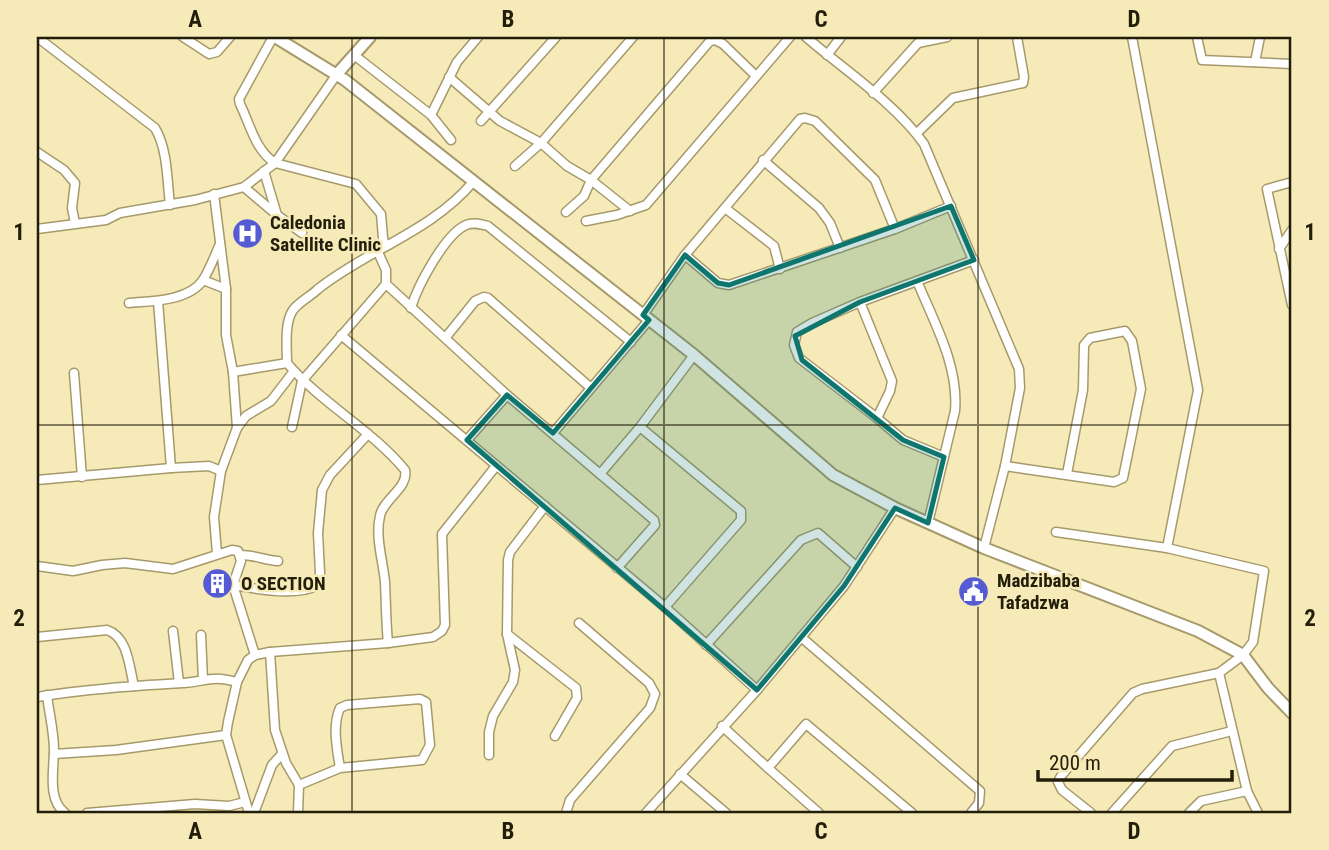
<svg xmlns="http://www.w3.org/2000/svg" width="1329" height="850" viewBox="0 0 1329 850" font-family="'Roboto Condensed',sans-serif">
  <rect width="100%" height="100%" fill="#f6eab8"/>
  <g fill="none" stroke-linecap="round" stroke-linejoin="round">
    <defs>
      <g id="street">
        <path d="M37,37L155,128C168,150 167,181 170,205"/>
        <path d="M183,37L209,54L217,52L230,37"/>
        <path d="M273,37L239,99L240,104C250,124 255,150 275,163L356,184L381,214L383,238L385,245"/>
        <path d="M806,37C843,69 896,104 924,144L1019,369L1020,388L1005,466L984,548"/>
        <path d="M1132,37L1198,390L1167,548"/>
        <path d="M1197,37L1202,60L1292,64"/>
        <path d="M354,55L431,115L451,140"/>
        <path d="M827,55L841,37"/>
        <path d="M1255,62L1260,37"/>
        <path d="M449,77L500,121L541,143L567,166L591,180L630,211"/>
        <path d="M873,93L918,43L947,37"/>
        <path d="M431,115L457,62L478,37"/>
        <path d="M481,121L556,37"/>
        <path d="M917,133L953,98L1023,83L1024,77L1017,37"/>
        <path d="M37,152L64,170L75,183L72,208L75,223"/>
        <path d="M763,160L819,208L830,223L840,248"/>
        <path d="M515,166L541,143L633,37"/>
        <path d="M264,171L277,215L302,233"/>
        <path d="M1292,182L1267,189L1292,305"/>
        <path d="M244,187L277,215"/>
        <path d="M214,194L226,289V335L233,372L237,428L221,471L214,517L217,554"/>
        <path d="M725,208L774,246L780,269"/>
        <path d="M566,212L584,196L591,180L710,41L715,40L723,44L755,75"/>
        <path d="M586,221L617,215L646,205L790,37"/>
        <path d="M37,229L106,220L120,213L195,200L244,187L275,163L337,74"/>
        <path d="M1279,249L1292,230"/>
        <path d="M685,255L718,283L729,285L895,229L951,206"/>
        <path d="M203,280L226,289"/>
        <path d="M917,281C934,322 959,366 955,411L928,523"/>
        <path d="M386,284L507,395L600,474L640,427L694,355"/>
        <path d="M158,301L171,468"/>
        <path d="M860,302L892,381L890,391L877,418L799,358L794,345L797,332L812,323L860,302L974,260"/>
        <path d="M129,303C152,301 189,301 203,280C210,269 215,255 220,244"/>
        <path d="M411,308C417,287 445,234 466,225C473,222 480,224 488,226L631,342"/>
        <path d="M643,315L685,255L800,119L805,118L815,121L875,180L895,229"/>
        <path d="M341,335L665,607L757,690"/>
        <path d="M446,337L475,301L484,297L488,298L591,388"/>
        <path d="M233,372L287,363"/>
        <path d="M74,373L82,477"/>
        <path d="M877,418L903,440L944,457"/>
        <path d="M292,427L302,381L386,284V270L377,250"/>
        <path d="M640,427L741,511V520L665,607"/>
        <path d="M237,428L246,416L271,401L294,371"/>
        <path d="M553,433L649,320"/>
        <path d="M467,440L507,395"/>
        <path d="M1005,466L1114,482L1123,478L1141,389L1132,341L1125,331L1090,338L1084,345L1083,390L1067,474"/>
        <path d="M600,474L654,520L655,525L617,568"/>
        <path d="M37,480L171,468L209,466L221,471"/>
        <path d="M545,506L510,552L508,560L507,634L576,688L577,698L555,736"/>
        <path d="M1056,532L1167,548L1264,571L1253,642L1243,655L1219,673L1247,791"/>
        <path d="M241,555C254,555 265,560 278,561"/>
        <path d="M37,566L73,571L102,565L125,563L173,569L232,550L238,551L241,561L233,585L255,655"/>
        <path d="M233,585C256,589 297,597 318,585L320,573L318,533L322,490L330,475L368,434"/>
        <path d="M173,631L179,683"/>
        <path d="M201,635L203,680"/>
        <path d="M37,637L107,630C128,637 129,666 134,686"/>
        <path d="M801,637L980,791L979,803L971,813"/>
        <path d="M388,643C386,623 386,603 385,582C383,561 375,537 380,516C383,499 409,488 405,470C371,429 322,404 287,363C287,348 284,323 293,310C299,302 311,296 318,289C367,250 432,231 473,182"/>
        <path d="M706,645L801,540L818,533L857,567"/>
        <path d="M270,652L275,730L286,763L299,785L298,813"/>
        <path d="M47,695C49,713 54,732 54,750C54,769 47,800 65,813"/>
        <path d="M37,697C85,689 135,686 184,683C208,681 211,675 237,682"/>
        <path d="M722,726L768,768"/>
        <path d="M54,754L116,750L226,735"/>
        <path d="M489,755V732L493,716L513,682L515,670L507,634"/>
        <path d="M680,774L726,813"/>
        <path d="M299,785L340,768L422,760L430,745L426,702L420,699L347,705L340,708C332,725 337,750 340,768"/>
        <path d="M87,813L195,804L229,806L245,802"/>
        <path d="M249,813L226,735L228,722L237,682L248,660L255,655L270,652L388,643L433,637L442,631L445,625L442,534L496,466"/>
        <path d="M254,813L272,765L282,754"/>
        <path d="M566,813L570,800L650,708L655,694L649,683L579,623"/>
        <path d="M646,813L757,690L844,586L895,508"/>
        <path d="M819,813L768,768L806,724L912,813"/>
        <path d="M1091,813L1062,790L1058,782L1061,776L1133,693L1142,689L1219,673"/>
        <path d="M1112,813L1172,746L1232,731"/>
        <path d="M1189,813L1201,801L1247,791L1258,813"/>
      </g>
      <g id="secondary">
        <path d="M275,37L345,80L694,355L833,475L895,508L984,548L1198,631L1243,655L1268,688L1292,713"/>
        <path d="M337,74L370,37"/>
      </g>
    </defs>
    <use href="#street" stroke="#a69a6b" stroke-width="11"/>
    <use href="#secondary" stroke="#a69a6b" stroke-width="14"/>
    <use href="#street" stroke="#fff" stroke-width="8"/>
    <use href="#secondary" stroke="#fff" stroke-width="10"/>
  </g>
  <path fill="#0f766e" fill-opacity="0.2" stroke="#0f766e" stroke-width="5" stroke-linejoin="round" d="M951,206L974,260L860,302L795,336L802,360L903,440L944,457L928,523L895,508L844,586L757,690L467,440L507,395L553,433L649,320L643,315L685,255L718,283L729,285Z"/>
  <path fill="none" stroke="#221e0a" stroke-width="2" stroke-opacity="0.55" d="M352,37V813M664,37V813M978,37V813M37,425H1292"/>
  <defs>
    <symbol id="hospital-disc" viewBox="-11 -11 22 22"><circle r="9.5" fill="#555cd3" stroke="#f6eab8"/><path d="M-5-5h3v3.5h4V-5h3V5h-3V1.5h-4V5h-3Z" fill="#fff"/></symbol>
    <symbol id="building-disc" viewBox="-11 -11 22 22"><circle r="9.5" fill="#555cd3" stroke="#f6eab8"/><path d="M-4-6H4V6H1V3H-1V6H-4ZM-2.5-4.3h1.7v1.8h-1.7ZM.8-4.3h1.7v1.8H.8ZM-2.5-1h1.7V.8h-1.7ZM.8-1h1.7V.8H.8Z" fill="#fff"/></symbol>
    <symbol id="civic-disc" viewBox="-11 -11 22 22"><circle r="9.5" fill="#555cd3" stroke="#f6eab8"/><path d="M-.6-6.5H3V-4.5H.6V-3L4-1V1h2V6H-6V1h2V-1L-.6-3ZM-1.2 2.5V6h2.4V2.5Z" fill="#fff"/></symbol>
  </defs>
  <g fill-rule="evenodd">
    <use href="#hospital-disc" x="230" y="216" width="35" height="35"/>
    <use href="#building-disc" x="200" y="566" width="35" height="35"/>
    <use href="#civic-disc" x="956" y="574" width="35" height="35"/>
  </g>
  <g text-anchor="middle" stroke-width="5" stroke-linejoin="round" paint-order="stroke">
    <g font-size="19" font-weight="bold" fill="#221e0a" stroke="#f6eab8" text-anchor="start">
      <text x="270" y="229">Caledonia<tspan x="270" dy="22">Satellite Clinic</tspan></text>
      <text x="997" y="587">Madzibaba<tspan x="997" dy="22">Tafadzwa</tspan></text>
      <text x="241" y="590">O SECTION</text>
    </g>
  </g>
  <rect width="1329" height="850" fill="none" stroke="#f6eab8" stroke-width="77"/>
  <path d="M1038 770v10h194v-10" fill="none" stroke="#221e0a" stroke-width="3.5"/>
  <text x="1049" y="770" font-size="21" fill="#221e0a" stroke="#f6eab8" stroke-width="5" paint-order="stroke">200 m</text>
  <rect x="38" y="38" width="1252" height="774" fill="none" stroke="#221e0a" stroke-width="2.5"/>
  <g font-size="23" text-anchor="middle" font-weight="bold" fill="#221e0a">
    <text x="195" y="27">A</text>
    <text x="508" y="27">B</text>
    <text x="821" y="27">C</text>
    <text x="1134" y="27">D</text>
    <text x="19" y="240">1</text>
    <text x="1310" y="240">1</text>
    <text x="19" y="626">2</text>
    <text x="1310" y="626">2</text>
    <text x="195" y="839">A</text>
    <text x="508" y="839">B</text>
    <text x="821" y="839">C</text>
    <text x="1134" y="839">D</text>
  </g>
</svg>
